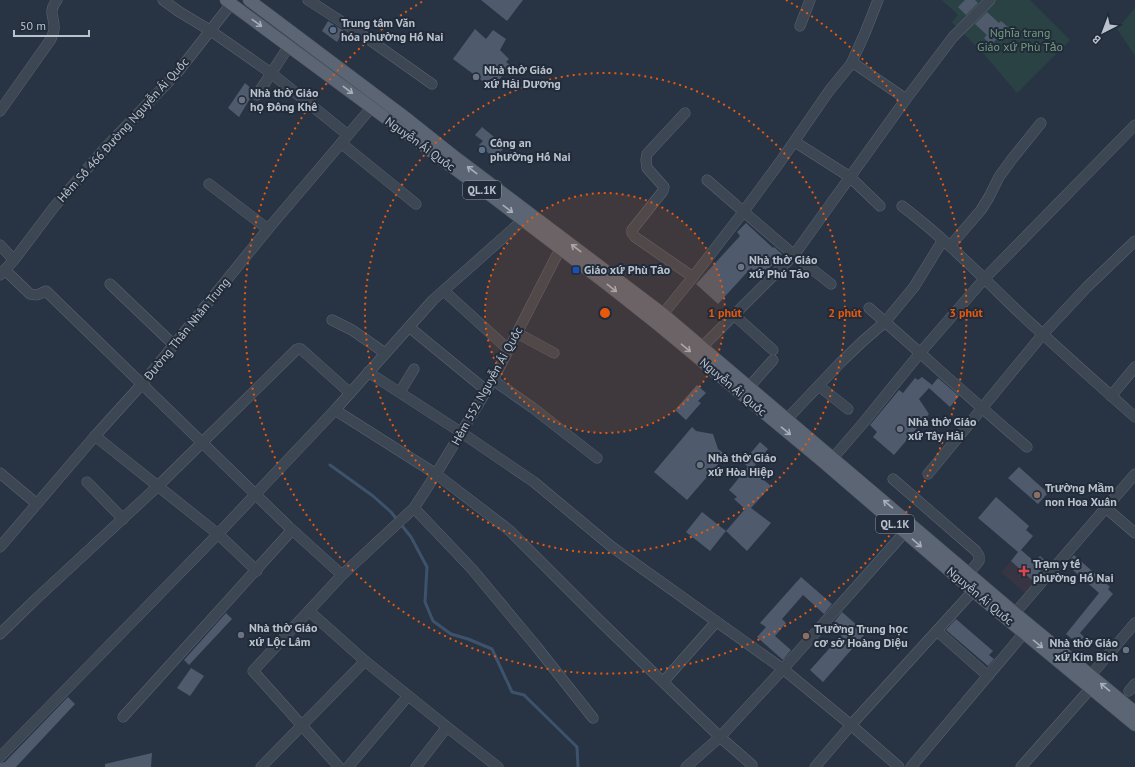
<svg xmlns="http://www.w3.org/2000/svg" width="1135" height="767" viewBox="0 0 1135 767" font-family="'PT Sans',sans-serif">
  <rect width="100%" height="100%" fill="#283444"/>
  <path fill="#373544" d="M1021,550L1035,562L1040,556L1051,566L1026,594L1001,572Z"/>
  <g fill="#2b4245">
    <path d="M942,0H1030L1070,40L1017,93L983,53L952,22L958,15Z"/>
    <path d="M1135,8V56L1117,29Z"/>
  </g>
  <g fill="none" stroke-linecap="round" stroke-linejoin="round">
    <path stroke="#3f526c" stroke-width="3" d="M330,465L373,496L391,512L411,537L427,567L425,602L433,621L451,634L468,639L492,649L512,692L524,695L577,747L578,767"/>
  </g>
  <g fill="#4f5b6c">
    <path d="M481,0H523L507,21Z"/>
    <path d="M965,0H975L978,3L966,15L958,7Z"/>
    <path d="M987,12L999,23L1001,21L1008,27L991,45L984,38L987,35L975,24Z"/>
    <path d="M328,21L344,31L337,42L322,31Z"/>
    <path d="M475,29L486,39L493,30L506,39L500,50L509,59L506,62L510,65L494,87L490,83L488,85L453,59Z"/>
    <path d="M245,83L253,90L251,94V97L239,117L228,108Z"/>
    <path d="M482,127L505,146L495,159L479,145L483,141L475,135Z"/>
    <path d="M746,223L773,248L774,247L782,254L761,277L751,268L718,304L696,284L740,236L737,232Z"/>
    <path d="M922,377L932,385L938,378L959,396L950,407L929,388L919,399L929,414L894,455L873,437L877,432L870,425L899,390L903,393L915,378L918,380Z"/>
    <path d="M697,385L706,393L698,401L701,403L686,420L675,410Z"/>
    <path d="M692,427L696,431L713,434L718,449L726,455L687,500L654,472Z"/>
    <path d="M760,442L768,449L751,470L743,462Z"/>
    <path d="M748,467L771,486L751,508L771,523L747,551L726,531L745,509L734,499L737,497L729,490Z"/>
    <path d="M1019,467L1048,493L1038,504L1008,478Z"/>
    <path d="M996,497L1029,526L1026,530L1033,536L1021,550L1035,562L1040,556L1048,563L1032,580L1011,561L1018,552L978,518Z"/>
    <path d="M702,512L726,531L710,551L686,532Z"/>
    <path d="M1074,555L1110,587L1108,589L1113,594L1080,633L1084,637L1078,644L1066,634L1099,593L1066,564Z"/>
    <path d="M801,577L832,604L824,614L803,595L782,619L786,623L775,636L791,650L783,660L757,637L766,627L760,623Z"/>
    <path d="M842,612L866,633L823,682L810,670L845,631L834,622Z"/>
    <path d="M226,613L232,619L189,665L184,660Z"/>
    <path d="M956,619L993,651L989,655L994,659L988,666L946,630Z"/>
    <path d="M191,668L204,676L190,696L177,688Z"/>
    <path d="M68,697L75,704L16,767H0V763L5,762Z"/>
    <path d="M152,753L151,767H105V764Z"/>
  </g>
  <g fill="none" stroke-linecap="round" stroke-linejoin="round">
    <defs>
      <g id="minor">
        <path d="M163,0L178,11L211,31L271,73L348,135"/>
        <path d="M308,0L367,38L432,84"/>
        <path d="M800,26L810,0"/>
        <path d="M852,62L906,99"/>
        <path d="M257,95L289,46"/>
        <path d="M0,111L51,39C52,36 54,33 54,29C55,16 47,13 57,0"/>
        <path d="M685,113L647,154L646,160L647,168L664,187L663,191L632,230V233L635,237L693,277"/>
        <path d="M795,142L850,177L880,206"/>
        <path d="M341,143L416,204"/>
        <path d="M707,180L794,255L831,284"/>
        <path d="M209,184L268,229"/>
        <path d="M902,206C947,240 986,281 1026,319C1062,352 1099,385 1135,417"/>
        <path d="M0,245L14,260"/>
        <path d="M950,246L981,210L989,197L999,177L1012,159L1041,123"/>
        <path d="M5,270L30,294C37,296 40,294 46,291L289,527L342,575"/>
        <path d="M0,275L14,260L54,207L105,148L177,73L231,4"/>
        <path d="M110,284L174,345"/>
        <path d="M444,291L509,350"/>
        <path d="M869,308C922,354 974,402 1027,447"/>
        <path d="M663,314L693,277L744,211L780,162L829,91L851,64L865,33L878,0"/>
        <path d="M734,315L773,350"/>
        <path d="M332,320L352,330L385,353"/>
        <path d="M409,327L487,391"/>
        <path d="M517,333L554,353"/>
        <path d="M702,347L794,255L906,99L953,37L990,0"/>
        <path d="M368,372L462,433L534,482L612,547L783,669L851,725L899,767"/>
        <path d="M493,380L533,408L597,458"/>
        <path d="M819,386L848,409"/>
        <path d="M749,387L773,360"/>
        <path d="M400,392L414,369"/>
        <path d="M1111,396L1135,367"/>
        <path d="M335,410L436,474L509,530L600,621L663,682L720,737L752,765"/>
        <path d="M787,419L841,362L863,341L885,322L914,287L943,240"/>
        <path d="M95,436L218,534L257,571"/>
        <path d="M833,458L864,422L920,353L985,278L1135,125"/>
        <path d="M0,473L37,504"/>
        <path d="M928,474L1043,334L1087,287L1135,241"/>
        <path d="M893,479L976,551L979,556V561L969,573"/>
        <path d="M87,482L123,519"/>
        <path d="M414,508L472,569L536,646L593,718"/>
        <path d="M1106,508L1135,533"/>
        <path d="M0,547L95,436L142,384L268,229L371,108"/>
        <path d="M309,611L365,661L447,727L498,767"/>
        <path d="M1015,613L1135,474"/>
        <path d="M937,631L988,676"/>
        <path d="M0,634L36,599L158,486L297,349H301L350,393"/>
        <path d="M1091,675L1135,623"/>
        <path d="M663,682L716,622"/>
        <path d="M1129,691L1135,684"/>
        <path d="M123,717L292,530"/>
        <path d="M0,757L218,534L335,410L433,300L523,220"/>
        <path d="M261,767L365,661"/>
        <path d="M339,767L253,671L342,575L414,508L436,474L493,380L560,249"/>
        <path d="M348,767L408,696"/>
        <path d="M416,767L447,727"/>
        <path d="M686,767L720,737L783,669L905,532"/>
        <path d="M815,767L851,725L973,591"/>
        <path d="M911,767L1024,633"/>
        <path d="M1021,767L1091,688"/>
      </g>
      <g id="major">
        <path d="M226,0L486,192L608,285L656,323L822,461L973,591L1135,725"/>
        <path d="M249,0L406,118L455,157L663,314L749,387L1015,613L1135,712"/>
      </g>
    </defs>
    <use href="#minor" stroke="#5b6471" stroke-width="11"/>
    <use href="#major" stroke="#464f5d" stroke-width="13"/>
    <use href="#minor" stroke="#3d4653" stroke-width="10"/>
    <use href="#major" stroke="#5b6573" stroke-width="12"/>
  </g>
  <defs><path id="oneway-shaft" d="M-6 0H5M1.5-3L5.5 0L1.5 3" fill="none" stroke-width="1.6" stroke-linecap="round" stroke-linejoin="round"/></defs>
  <g stroke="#a7afbb">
    <use href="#oneway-shaft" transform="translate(257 23) rotate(36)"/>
    <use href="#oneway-shaft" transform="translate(348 90) rotate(37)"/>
    <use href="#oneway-shaft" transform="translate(472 170) rotate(-143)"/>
    <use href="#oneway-shaft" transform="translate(508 209) rotate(37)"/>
    <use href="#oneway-shaft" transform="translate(576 248) rotate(-143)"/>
    <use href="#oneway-shaft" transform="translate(612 288) rotate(38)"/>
    <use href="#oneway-shaft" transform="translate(686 348) rotate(40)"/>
    <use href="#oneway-shaft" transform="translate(786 431) rotate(39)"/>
    <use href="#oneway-shaft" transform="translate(888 504) rotate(-140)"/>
    <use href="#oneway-shaft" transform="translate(917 543) rotate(41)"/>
    <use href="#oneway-shaft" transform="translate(1038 644) rotate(39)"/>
    <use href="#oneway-shaft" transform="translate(1105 687) rotate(-140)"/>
  </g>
  <circle cx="605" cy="313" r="120" fill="#e8590c" fill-opacity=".12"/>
  <g fill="none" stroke="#e8590c" stroke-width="2" stroke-dasharray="2 4">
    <circle cx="605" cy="313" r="120"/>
    <circle cx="605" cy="313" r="240"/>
    <path d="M786 0A361 361 0 1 1 425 0"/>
  </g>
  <g fill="#5c6f8a" stroke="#212b39" stroke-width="1.5">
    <circle cx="333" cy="30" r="4"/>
    <circle cx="482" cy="150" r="4"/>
  </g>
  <g fill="#6b7280" stroke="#212b39" stroke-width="1.5">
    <circle cx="476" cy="77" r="4"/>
    <circle cx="242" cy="100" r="4"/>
    <circle cx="741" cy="267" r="4"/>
    <circle cx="900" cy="429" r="4"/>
    <circle cx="700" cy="465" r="4"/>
    <circle cx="241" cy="635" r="4"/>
    <circle cx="1126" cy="650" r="4"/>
  </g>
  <rect fill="#1a4fb4" stroke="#212b39" stroke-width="1.5" x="572" y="266" width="8" height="8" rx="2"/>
  <g fill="#8d6e63" stroke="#212b39" stroke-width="1.5">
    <circle cx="1037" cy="495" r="4"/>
    <circle cx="806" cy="636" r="4"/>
  </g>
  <path fill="#e0444e" stroke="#212b39" stroke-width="1.5" d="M1022 565h4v4h4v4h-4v4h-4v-4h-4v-4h4z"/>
  <g text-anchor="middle" stroke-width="4" stroke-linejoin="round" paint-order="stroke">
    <g fill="#212b39" stroke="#8c95a1" stroke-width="1">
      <rect x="463" y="181" width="38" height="18" rx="3"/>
      <rect x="876" y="515" width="38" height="18" rx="3"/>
    </g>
    <g font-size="11" font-weight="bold" fill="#bac2cd">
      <text x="482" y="194">QL.1K</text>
      <text x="895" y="528">QL.1K</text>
    </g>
    <g font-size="12" font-weight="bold" fill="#bac2cd" stroke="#212b39" text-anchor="start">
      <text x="341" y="27">Trung tâm Văn<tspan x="341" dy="14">hóa phường Hố Nai</tspan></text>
      <text x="484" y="74">Nhà thờ Giáo<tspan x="484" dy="14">xứ Hải Dương</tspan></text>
      <text x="250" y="97">Nhà thờ Giáo<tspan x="250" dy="14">họ Đông Khê</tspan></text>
      <text x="490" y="147">Công an<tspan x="490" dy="14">phường Hố Nai</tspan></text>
      <text x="749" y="264">Nhà thờ Giáo<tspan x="749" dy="14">xứ Phú Tảo</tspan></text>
      <text x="584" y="274">Giáo xứ Phù Tảo</text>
      <text x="908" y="426">Nhà thờ Giáo<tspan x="908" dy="14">xứ Tây Hải</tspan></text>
      <text x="708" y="462">Nhà thờ Giáo<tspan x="708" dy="14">xứ Hòa Hiệp</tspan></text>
      <text x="1045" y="492">Trường Mầm<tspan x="1045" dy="14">non Hoa Xuân</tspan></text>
      <text x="1033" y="568">Trạm y tế<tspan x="1033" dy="14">phường Hố Nai</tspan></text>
      <text x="249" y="632">Nhà thờ Giáo<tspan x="249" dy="14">xứ Lộc Lâm</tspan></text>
      <text x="814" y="633">Trường Trung học<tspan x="814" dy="14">cơ sở Hoàng Diệu</tspan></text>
      <text x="1118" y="647" text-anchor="end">Nhà thờ Giáo<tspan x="1118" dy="14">xứ Kim Bích</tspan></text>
    </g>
    <g font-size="12" fill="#729d7c" stroke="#212b39">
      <text x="1020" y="37">Nghĩa trang<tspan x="1020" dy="14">Giáo xứ Phù Tảo</tspan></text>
    </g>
    <g font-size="12" fill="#bac2cd" stroke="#212b39">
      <text transform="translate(123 130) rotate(-48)" y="4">Hẻm Số 466 Đường Nguyễn Ái Quốc</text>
      <text transform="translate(420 144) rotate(36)" y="4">Nguyễn Ái Quốc</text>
      <text transform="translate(187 329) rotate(-51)" y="4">Đường Thân Nhân Trung</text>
      <text transform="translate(487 386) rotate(-61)" y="4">Hẻm 552 Nguyễn Ái Quốc</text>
      <text transform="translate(733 387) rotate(40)" y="4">Nguyễn Ái Quốc</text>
      <text transform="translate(980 596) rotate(40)" y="4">Nguyễn Ái Quốc</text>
    </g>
  </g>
  <circle cx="605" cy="313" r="6" fill="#e8590c" stroke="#212b39" stroke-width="2"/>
  <g font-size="12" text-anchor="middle" font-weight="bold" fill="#e8590c" stroke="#212b39" stroke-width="4" stroke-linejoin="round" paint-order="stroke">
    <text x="725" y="317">1 phút</text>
    <text x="845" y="317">2 phút</text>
    <text x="966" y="317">3 phút</text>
  </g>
  <g transform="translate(1103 32) rotate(222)" stroke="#212b39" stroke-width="3" paint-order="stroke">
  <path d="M0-3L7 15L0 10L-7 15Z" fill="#bac2cd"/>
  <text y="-6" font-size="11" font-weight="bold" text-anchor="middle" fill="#bac2cd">B</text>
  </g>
  <path d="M14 30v6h75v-6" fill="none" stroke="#bac2cd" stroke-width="2"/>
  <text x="20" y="30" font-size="12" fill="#bac2cd" stroke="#212b39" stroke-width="3" paint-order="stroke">50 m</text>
</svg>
